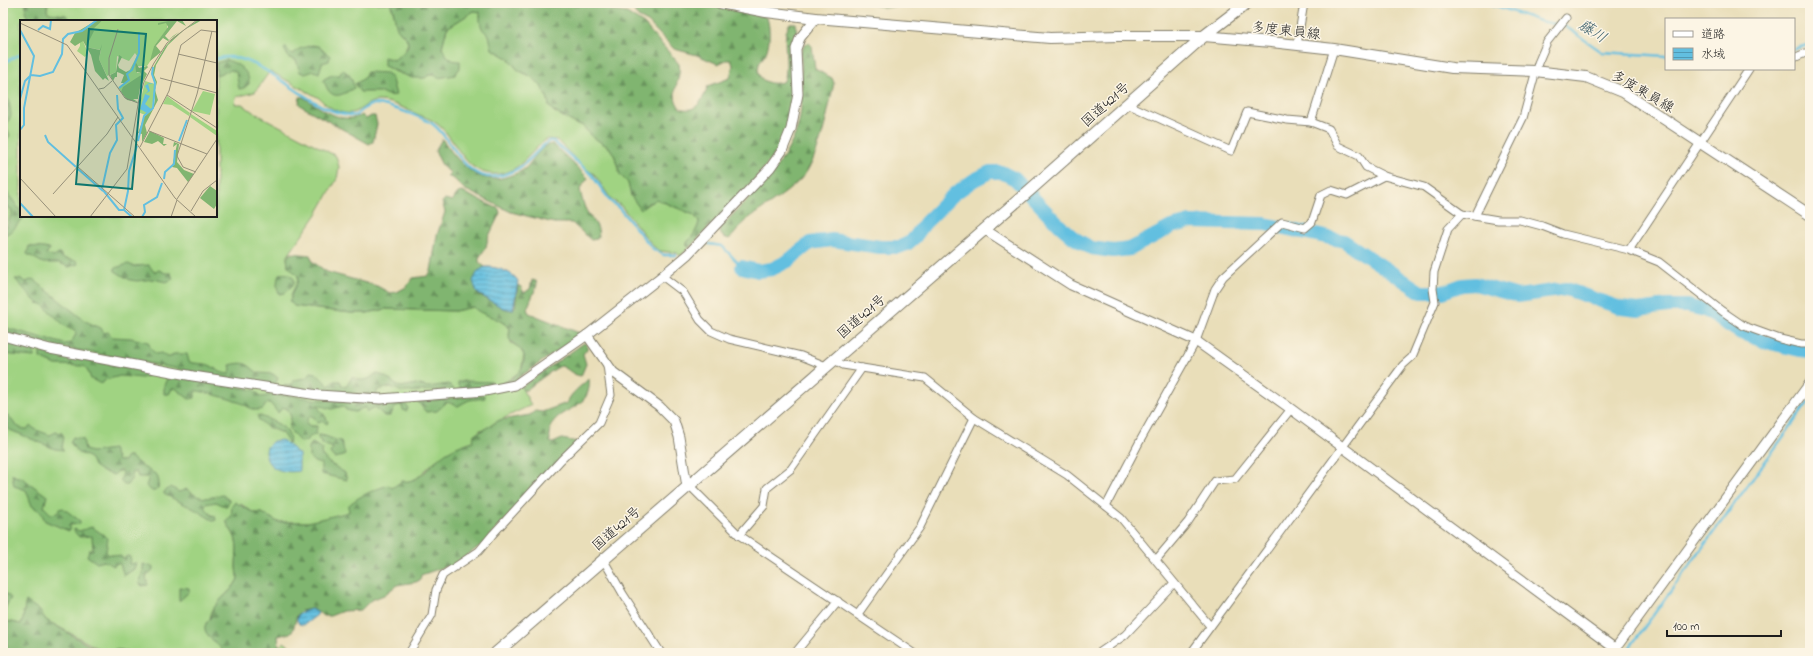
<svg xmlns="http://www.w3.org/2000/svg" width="1813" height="656" viewBox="0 0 1813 656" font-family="'Indie Flower','Klee One',sans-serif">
  <defs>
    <pattern id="forest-firs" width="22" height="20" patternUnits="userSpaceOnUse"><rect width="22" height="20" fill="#80b570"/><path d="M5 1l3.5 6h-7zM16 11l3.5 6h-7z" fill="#68925b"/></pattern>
    <pattern id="park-crowns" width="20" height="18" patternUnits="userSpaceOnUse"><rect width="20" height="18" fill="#a0d382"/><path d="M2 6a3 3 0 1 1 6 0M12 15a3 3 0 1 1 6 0" fill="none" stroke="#89b570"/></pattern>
    <pattern id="water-rules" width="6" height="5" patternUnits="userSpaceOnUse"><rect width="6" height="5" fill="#62bfe0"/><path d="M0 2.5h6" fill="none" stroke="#509ab5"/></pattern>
  </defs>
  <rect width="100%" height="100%" fill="#fcf5e5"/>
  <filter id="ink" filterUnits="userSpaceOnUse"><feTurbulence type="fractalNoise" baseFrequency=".025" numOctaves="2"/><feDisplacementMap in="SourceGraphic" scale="8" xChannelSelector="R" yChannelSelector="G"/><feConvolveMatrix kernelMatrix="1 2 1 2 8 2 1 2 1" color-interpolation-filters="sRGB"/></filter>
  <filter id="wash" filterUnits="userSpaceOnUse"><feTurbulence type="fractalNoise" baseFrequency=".012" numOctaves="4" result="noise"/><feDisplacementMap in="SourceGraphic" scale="16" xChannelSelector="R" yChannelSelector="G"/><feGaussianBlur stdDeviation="0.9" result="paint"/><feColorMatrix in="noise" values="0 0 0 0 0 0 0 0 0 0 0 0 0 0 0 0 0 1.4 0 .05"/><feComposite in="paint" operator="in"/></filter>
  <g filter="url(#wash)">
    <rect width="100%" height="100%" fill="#e9deb9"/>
    <g fill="#a0d382" stroke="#5e784f" fill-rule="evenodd">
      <path d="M3,3H390L401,33L406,37L408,43L403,54L394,60L387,58L389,69C424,84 423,78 455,62L448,58L442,47L447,28L474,11L480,12L491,39L492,49L508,58L518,70L532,77L541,86L548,99L549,106L553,111L576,124L582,125L591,136L610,148L615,157L620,175L628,183L631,196L641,209L656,199L694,215L699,221C699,227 692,238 688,241L690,247L680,256L677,253L660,251L654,247L621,206L611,199L594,174L584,168L557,140L547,139C528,152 520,175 493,174C462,172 457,138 436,123C431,119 424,117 419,115C407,110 392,101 379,101C369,101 365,107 357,111C345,118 327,107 319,98L270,71L255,92L236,97L235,104H242L253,112L336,156L339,167L337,179L317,214L287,257L288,266L298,276C299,285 291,289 291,299L289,301L294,306L301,307L351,313H367L386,309L455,311L473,307L495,317L510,328L509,334L511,343L519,347L524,355L521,371L502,384L519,379L521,387L531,405L494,423L489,428L480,430L473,441L457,447L435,461L415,480L392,488L369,493L356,501L349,512L337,516L308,522H278L262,513H254L241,504L233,510L231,517L227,520V523C229,528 233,532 235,537C240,550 233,563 238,579C231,594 212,602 210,619L206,623L212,639L220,646L223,653H140L120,650L103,651L46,620L39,610L23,611L24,618L21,624L6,621C3,611 5,606 11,598L3,591ZM21,21H216V216H21Z"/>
      <path d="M284,642L299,653H273Z"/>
    </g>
    <g fill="url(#forest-firs)" stroke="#4e6846">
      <path d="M26,3H48L47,10L49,13L66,15L70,21H54L42,17L40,21H29L25,12Z"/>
      <path d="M390,3H600L613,11L627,13L644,24L679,64C682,80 668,93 680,108C697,114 703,99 708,86L730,78L733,65L731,60H726L718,64L697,55L674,49L648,22L638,17L635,13L634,3H694L764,16L767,18C770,27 770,41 767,50C766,55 761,59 759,64C754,81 772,87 784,81C790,64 780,36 790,23H796C798,32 792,48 792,59C792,84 794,108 786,132C774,167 716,219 690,247L686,246L688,241C692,238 699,227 699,221L694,215L656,199L653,202L648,203L641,210L631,196L628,183L620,175L615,157L610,148L591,136L582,125L576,124L553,111L549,106L548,99L541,86L532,77L518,70L508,58L492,49L489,35C479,29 480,22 480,12L474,11L447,28L442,47C446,55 450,62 460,61V68L455,75L438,78L432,73L425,78H412L384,66V57L394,60C400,54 413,49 406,38C404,34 399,32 397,28C394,19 395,11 390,3Z"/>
      <path d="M809,43L812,46L815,69L832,78L834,83C828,110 822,147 807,171C796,189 762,208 745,221C739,226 736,234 729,239L723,237L718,230C747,199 793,161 800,117C803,96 801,74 801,53L805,44Z"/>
      <path d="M312,45L318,46L330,56L329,61L322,63L319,73L314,71L305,74L300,72L296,60L289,58L284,49L286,47L288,51L293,54L299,49Z"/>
      <path d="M226,60C238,63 250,72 249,84L244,88L239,89L236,72L231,70L216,75V63Z"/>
      <path d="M342,70C350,72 353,81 354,88C346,92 336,101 328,90C326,87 326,84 323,81L324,79L332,75H340Z"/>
      <path d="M367,72L387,73L391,76L396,95L390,96L380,92H360L355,84L363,79Z"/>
      <path d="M3,95L5,99L9,100L11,115L6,127L10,136L3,142Z"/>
      <path d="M300,97H303C320,107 341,126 362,115L366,119L371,116H375L377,124L373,142L369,144L301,106L299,103Z"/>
      <path d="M442,139C458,161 478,188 509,176C515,174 521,172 526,168C533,160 541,144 553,144L588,178L580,189C581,196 583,202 585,208C590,219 603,227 597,239L591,240L572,223H554L511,212L464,189L454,179L447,176L451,173L443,167L435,151Z"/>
      <path d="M3,187L20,210L21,216L24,217L12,231L3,236L12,212L11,209L3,206Z"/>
      <path d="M462,192L499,209L500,213L488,238L486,247L479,258V262L485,267L478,271V294L503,308L511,310L515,307L518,285L521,287L524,293L530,289L532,280L536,281L537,285L527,309L529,313L582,334L512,382L502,384C514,379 528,368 523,352L509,339L510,328C498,316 481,316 473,307L455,311L386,309L367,313H351L301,307L294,306L289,301L291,299C291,289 299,285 298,276L288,266L287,257L292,253L310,255L313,262L327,272L377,286L390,293L397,292L406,287L413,278L428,276L431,271L437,235L445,212L442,202L445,199L452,201L458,193Z"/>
      <path d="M29,246L50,249L46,254L54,257L60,253L62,258L77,261L78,264L69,267L59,263H43L27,254Z"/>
      <path d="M128,264L133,266L149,265L154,272L159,270L165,273H171L173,279L166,282L154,279L137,281L130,280L115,271V268Z"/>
      <path d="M279,274C286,273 290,273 294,279V284L285,293L279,294C276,287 277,281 279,274Z"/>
      <path d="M15,279H21L26,282L33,279L85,321L101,328L104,333L108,332L112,337L131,338L148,342L151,349L156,354L161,353L167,357H171L173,354H187L189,362C195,364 199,363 205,364C214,365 218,374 229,374L231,369L230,365C247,361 246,364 258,373L273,374L278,378L276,383L272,385C220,377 168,367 116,357C78,350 40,344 3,331V327L65,344L71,343L76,334L75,330L65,326L42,304L37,303Z"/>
      <path d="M3,341L34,350V357L3,354Z"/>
      <path d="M584,343L587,344V349L583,354L586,364L581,376C572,375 569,369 561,366C556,367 529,387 527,390H523L521,387Z"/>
      <path d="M40,352L155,372L142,378L120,376L105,380L102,384L91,379L87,369L84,366L56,365L40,358Z"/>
      <path d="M311,372L316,373L329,386L334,381H340L342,385L346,387L352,377C361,382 368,381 375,374C388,374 391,384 401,387L416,384L428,387L449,384L454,389L403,392L391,387L377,390V395L319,392L283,386L292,384L293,380L306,378Z"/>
      <path d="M162,374L254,390L262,397L277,394L314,399L367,403L403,402L408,407L407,411H404L401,405L396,406L390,416H384L375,407L367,412L365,407L355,412L346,410L343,406L332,409L317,405C320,412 326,414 328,423L327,424L323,421L318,423L313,416H309L306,423L310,426H317L316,434L312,435L306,441L300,442L289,429L291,417L287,408H282L278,413L270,403H267L263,409C254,412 251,408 243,404C237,401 201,390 195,391V398L189,399L175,388L172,389L169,394H164V385L167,379Z"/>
      <path d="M589,378C593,411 559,406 551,426C549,431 550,437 550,442L553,443L562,439L578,442L484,543L448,569L447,566L421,575L420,580L416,582L397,585L384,595L371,600L361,610L343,611L330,616H323L316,610L311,609L301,611L297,615L293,630L290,633L278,636L279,647L273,653H223C220,641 194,633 210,619C212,601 231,595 238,579C233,564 240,550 235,537C233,532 229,528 227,523V520L231,517L232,506L235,502L254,513H262L278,522H308L349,512L348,506C358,496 374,490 388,485L392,488L402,481C421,484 432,461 447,452C455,447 464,444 473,441L474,435L500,420L530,415L535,411L542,412L567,403C571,392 581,387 589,378Z"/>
      <path d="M463,381L492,382L494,384L492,387L461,389L458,385V382Z"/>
      <path d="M484,395L485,398L469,400L458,406L447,402L437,411L426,412L418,402Z"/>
      <path d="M8,415C14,423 17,429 27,429L31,426L36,430L50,435L56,432L62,433L64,437L62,448L64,450L55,449L3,427V417Z"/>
      <path d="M258,415C270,420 294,427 289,444L282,433L267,427L258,419Z"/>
      <path d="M318,435C327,435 332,440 341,441L345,454L344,456L334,458L330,453L333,448L323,444L318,438Z"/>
      <path d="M73,437L83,439L85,450L92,452L113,449L118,461H124L127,457H131L143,467L157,475L159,482L158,488L155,491H152L146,486L148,480L147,477H138L136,472L131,473L132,478L127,485H124L120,481L123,473L122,471H118L114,475L103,472L94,466L91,459L85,455L78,453L70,442Z"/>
      <path d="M312,443L323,449L321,454L328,462L345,473L347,480L321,474V464L314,462L309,457V447Z"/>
      <path d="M12,474L17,477H21L47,496L44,507L51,514L57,513L59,509L63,508L80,521V524L70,525L69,531L45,521L41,512L32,506L26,490L14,486Z"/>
      <path d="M171,487L179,492L187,489C201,501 206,498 223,495L229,500L227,507L216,502L206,504L205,507L210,514L215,516L216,520L214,521L194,509L164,494V492Z"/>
      <path d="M92,527L108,538L106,552L107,554L120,556L126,560L125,557L129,556L131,560L129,564L136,563L134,569L124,576L120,564L118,563L113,566L104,561L97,563L87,556L89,550H93L92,536L79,537L74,531V529L79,531Z"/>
      <path d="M143,564L153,567V569C148,578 144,571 148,585L142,586L139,583L143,572Z"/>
      <path d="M179,587L189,588V592L179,601Z"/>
      <path d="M3,591L11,598C5,606 3,612 6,621L21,624C25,617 23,609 26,601L39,610L46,620L92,647L103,651L120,650L140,653H3Z"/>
    </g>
    <path fill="url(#park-crowns)" stroke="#5e784f" d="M866,3H914L912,8L900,5L886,8Z"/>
    <g fill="url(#water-rules)" stroke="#3f6e7e">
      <path d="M485,267C495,266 513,272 518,281L513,310L503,308L477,293L473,281L478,271Z"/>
      <path d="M282,440L299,454V471C283,474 261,468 267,447L273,441Z"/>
      <path d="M311,609L318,612L317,615L304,625L299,624L297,620L298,615L302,612Z"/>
    </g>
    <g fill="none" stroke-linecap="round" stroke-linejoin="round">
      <g stroke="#62bfe0" stroke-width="2.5">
        <path d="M1488,3L1540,21L1565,26L1602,52L1666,56"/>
        <path d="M1794,49L1810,44"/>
        <path d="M216,59C258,44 312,119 356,115C362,111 366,105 374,104C384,103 427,119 434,125C456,143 465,186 503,175C528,168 531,154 549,141H553L592,175L610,201L619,208L653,249L664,255H676"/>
        <path d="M3,63L21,54"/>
        <path d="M709,244L722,246L742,267"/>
        <path d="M1630,647L1810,400"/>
      </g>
      <path stroke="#62bfe0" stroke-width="14" d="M742,267L758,271L772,269L788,261L810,243L832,240L880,247H899L907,244L915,237L925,223L954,194L974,180L990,172H1001L1015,179L1059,225L1074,238L1091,248L1113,251L1130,249L1171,227L1190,222L1265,224L1344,241L1421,292H1443L1462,285L1475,284L1518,296L1566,289L1621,308L1638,310L1668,306H1687L1705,310L1741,333L1766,342L1800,350L1810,351"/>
    </g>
  </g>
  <g filter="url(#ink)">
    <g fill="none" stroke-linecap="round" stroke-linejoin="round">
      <defs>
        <g id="minor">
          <path d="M1297,45L1304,3"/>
          <path d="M1334,49L1311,122L1329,129L1338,146L1359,156L1366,167L1384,176"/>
          <path d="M1794,58L1810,51"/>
          <path d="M1127,104L1231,151L1247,112L1287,120L1311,122"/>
          <path d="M1475,216L1523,118L1538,63L1547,42L1566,18"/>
          <path d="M1629,250L1659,262L1722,311L1744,326L1780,339L1801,344H1810"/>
          <path d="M662,276L683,292L700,320L711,331L729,339L801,356L826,366"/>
          <path d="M833,359L843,365L925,378L974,418L1067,475L1121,518L1210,626"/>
          <path d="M689,485L739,535L914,653"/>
          <path d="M1106,506L1140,441L1196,341L1215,289L1223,277L1279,225L1282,222L1305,228L1312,222L1321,195L1331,190L1347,195L1384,176L1424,187L1462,214"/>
          <path d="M739,535L764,506L767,488L791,469L862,368"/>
          <path d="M603,559L623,594L661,653"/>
          <path d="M1156,560L1188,522L1215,481L1235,479L1291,409"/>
          <path d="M858,614L920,527L974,418"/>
          <path d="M409,653L432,615L436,590L443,575L479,551L493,534L561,460L599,423L611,395L607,365"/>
          <path d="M795,653L838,601"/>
          <path d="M1099,653L1125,635L1174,583"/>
          <path d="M1191,653L1403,365L1412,357L1435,302L1433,289L1434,272L1448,229L1462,214L1498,220H1520L1542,226L1563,234L1629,250L1749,69"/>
        </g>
        <g id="tertiary">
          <path d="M984,229L1071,285L1196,341L1291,409L1621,653"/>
          <path d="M587,335L613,372L659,406L674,421L679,437L687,487"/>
          <path d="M3,336L50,349L193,376L318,395L380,399L485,391L515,385L587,335L662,276L688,254L770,168L782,151L791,129L798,94L796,49L800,38L816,18"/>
          <path d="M1615,649L1810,383"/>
        </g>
        <path id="secondary" d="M720,3L766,12L816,18L1050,38L1118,36H1204L1271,42L1334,49L1452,68L1535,71L1586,77L1623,92L1810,215"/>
        <path id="trunk" d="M496,653L1030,190L1204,36L1247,3"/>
      </defs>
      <use href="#minor" stroke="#827d6a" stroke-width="9"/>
      <use href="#tertiary" stroke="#827d6a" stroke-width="11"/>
      <use href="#secondary" stroke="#827d6a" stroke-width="12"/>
      <use href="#trunk" stroke="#827d6a" stroke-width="13"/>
      <use href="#minor" stroke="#fff" stroke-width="7"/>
      <use href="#tertiary" stroke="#fff" stroke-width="9"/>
      <use href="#secondary" stroke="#fff" stroke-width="10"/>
      <use href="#trunk" stroke="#fff" stroke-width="11"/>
    </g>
  </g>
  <g text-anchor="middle" stroke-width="3" stroke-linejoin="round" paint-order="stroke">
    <g font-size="14" fill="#1c1c1c" stroke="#fcf5e5">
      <text transform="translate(1286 30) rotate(6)" y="5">多度東員線</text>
      <text transform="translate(1643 91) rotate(30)" y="5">多度東員線</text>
      <text transform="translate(1105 104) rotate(-42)" y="5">国道421号</text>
      <text transform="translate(861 316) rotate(-41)" y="5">国道421号</text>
      <text transform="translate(616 528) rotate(-41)" y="5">国道421号</text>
    </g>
    <g font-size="15" font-style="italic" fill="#385d6a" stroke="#fcf5e5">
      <text transform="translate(1593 31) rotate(32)" y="5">藤川</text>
    </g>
  </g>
  <g transform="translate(20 20)">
    <rect width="197" height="197" fill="#e9deb9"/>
    <path d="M83,0H153L147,3V9L134,26L133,37L127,46H117V53L120,52L121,55L101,72L99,68L110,60L107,55L117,36L115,33L109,41L97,36L96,52L87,56L79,39L81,30L66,27L72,9ZM60,21H63L68,33L65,37L57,31L60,26Z" fill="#a0d382"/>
    <path d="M77,0H83L72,10L74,11L66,27L80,30L82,24L79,39L89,61L85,58L83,60L75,51L71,35L63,21L55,26L50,22L55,13ZM153,0H162L166,6L157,1L145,16L149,20L153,16L159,12L148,21L143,18L136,26L141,32L130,41L134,26L148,7L146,3L138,5V3ZM178,0H182L164,10L148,25L136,45L134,55L137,62L135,70L138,80L125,105L127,113L122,122V114L118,113L124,97L133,89L135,80L134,73L136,63L132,54L134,46L145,27L154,17ZM99,35L102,37L98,45L99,48L106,52L110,50L107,54L109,60L106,63H101L104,55L100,53L97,52V57H95L93,61L90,55L96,52ZM115,41L119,48L127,46L130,41L127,46L131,50L128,47L124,51L127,54L120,68L118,79H113L118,82L107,80L101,72L103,67L121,55L120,52H116ZM130,111L144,118L143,124H147L144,126L138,121L132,124L124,122ZM154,122L159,124L157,142L164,150L174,154L168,162L157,148L152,147L157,124L153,127ZM190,166L197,171V184L194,189L180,178Z" fill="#80b570"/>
    <path d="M125,61L135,64L132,89L125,95L118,92ZM183,71L195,74L190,95L172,91ZM147,76L170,93L169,96L152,85L143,84ZM171,94L197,111V116L170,97Z" fill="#a0d382"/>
    <path d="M129,63H134L128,64L130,71L125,74L130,76L125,84L131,89L127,93L120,89L125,74L128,71L125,66Z" fill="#62bfe0"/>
    <path fill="none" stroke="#62bfe0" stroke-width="2" d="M0,10L14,36L4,88V105L0,110M18,10L23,6L30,9L31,0M11,55L20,56L33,52L42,34L43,19L48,14L62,11L77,0M99,68L109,60L107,54L112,50L119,33V12M97,75L98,89L103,98L96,105L97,120L90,133L82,169L99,190H104L112,197M0,79L5,61L11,55M25,115L28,122L56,147M118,121L124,96L133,88L135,63L132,54L133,47M159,121L167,100M58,149L83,171M144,159L145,152L154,144L155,130M0,183L13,197M104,190L108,171L109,151L117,126M122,197L125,192L124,185L137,177L142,163"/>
    <path fill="none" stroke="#97907a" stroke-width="1" d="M0,3L47,25L155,178L176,197M98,9L89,38V55L105,78L118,83M158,34L197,43M140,58L197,73M79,69L84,68L92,61M147,75L197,108M129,111L187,134M120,127L149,71L161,25L181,10L197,12M58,147L115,197M176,152L163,147L157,136L177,74L192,11M0,158L36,197M33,174L87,114L98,97M157,179L197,119M171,191L183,171L197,160M70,197L107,149L119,79L124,62L134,43L147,23L177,0M151,197L157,180"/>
    <path fill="#0f766e" fill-opacity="0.15" stroke="#0f766e" stroke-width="2" d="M69,9L126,14L112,169L56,164Z"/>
    <rect width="197" height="197" fill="none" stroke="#1c1c1c" stroke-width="2"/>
  </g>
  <rect width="1813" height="656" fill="none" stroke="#fcf5e5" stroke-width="16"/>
  <rect x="1665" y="18" width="130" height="52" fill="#fcf5e5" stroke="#a29e95"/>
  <rect x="1673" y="31" width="20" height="6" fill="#ffffff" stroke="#a29e95"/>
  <text x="1701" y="38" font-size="12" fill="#1c1c1c">道路</text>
  <rect x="1673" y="48" width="20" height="12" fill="url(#water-rules)" stroke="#a29e95"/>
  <text x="1701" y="58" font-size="12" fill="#1c1c1c">水域</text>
  <path d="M1667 630v6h114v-6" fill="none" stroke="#1c1c1c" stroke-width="2"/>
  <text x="1673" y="630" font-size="12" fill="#1c1c1c" stroke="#fcf5e5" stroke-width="3" paint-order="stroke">100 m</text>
</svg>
